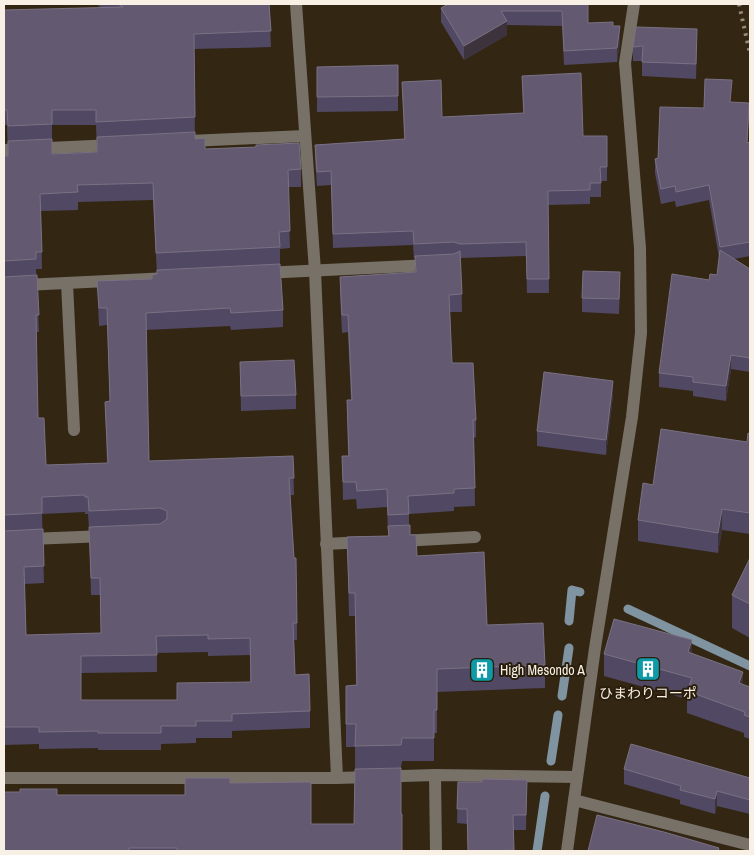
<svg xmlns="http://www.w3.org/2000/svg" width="754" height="855" viewBox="0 0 754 855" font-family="'Archivo Narrow','Noto Sans JP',sans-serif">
  <rect width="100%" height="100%" fill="#332714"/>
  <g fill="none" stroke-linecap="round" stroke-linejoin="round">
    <g stroke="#7f93a0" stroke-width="9">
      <path d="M628,609L750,666"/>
      <path d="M569,621L572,590L580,592"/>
      <path d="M562,696L569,648"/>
      <path d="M551,761L558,715"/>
      <path d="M537,851L545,796"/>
    </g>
    <g stroke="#787168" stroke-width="12">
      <path d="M296,4L315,271L337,778"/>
      <path d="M189,141L305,136"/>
      <path d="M4,150L114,145"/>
      <path d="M263,273L431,265"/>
      <path d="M67,283L74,430"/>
      <path d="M4,286L169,278"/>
      <path d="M4,540L106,536"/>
      <path d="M401,541L475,537"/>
      <path d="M326,544L364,542"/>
      <path d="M435,775L436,851"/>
      <path d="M4,778H337L435,775L577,777"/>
      <path d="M574,800L750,845"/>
      <path d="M567,851L595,648L632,417L641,333L640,248L625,63L634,4"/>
    </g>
    <path stroke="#968c7d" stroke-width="4" stroke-dasharray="2.5 5" stroke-linecap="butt" d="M739,4L750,54"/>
  </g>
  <g fill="#514863" fill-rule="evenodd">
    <path d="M96,4H269L271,47L194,49L195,139L205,149L301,169V187H288L290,248L280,249V264L283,310V327L231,330L230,326L146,330L149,461L293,456L294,495H290L297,623V640H294L295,675L310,711V728L232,731V738H196V743L161,744V750H98V748L39,749V744L4,745V156H8L7,125H4V10L102,8ZM52,125H96L97,152L52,154ZM153,200L157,274L152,279L97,281L99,326L107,325L110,402H105L107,463L46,465L38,418L36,332H39L36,269H42L41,211L78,210V202ZM85,512V514H88L89,528L91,595H100L101,633L26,635L25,584L44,583L42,514ZM208,652V656L250,655V682L177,700H81V673L157,672V653Z"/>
    <path d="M588,4V23L613,26L620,41L617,62L564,65L562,26L507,25V35L464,60L441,22V8Z"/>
    <path d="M697,44L696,79L642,76V61H633V47Z"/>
    <path d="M398,65V111L317,112V67Z"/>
    <path d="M522,76L583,136H607V181H601V197H590V204L548,205L549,293H527L526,256L461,258L462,312H450L452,363L476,420V437L474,438L475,506L454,507V511L409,514V525L410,535L417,556L487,625L545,665V688L437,692V733H434V761H402L401,768L355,769V747H346V686L356,685L355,616H349L347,537L388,536V533L387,507L357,509L356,499L343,500L342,456H348L347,400H351L348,332L342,333L340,295V277L415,273V258H414L413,245L333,248L331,185L317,186L315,159V145L404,139L402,82L442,117L523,113Z"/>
    <path d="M731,102L749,117L747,143L750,142V256L734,259L750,269V372L731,369L726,401L693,396V391L659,387V373L709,280L717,275L719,257L709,200L676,207L675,201L661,204L655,173V159L658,158L704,108Z"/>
    <path d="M620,287L619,314L582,312V298Z"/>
    <path d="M240,362L296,395V409L241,411Z"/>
    <path d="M613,395L606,455L537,446V431Z"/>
    <path d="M750,434V534L722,530L718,553L638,541V520L653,485L747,442Z"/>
    <path d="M750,558V638L732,628V595Z"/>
    <path d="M604,654H692L743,685L750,687V739L744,737V733L687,713V699L604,676Z"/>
    <path d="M624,769L750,778V814L717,806L715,814L680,804V800L624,784Z"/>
    <path d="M527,780L526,830H514V851H468L467,824L457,823L458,782H482Z"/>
    <path d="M230,783L311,824H354L401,814L402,851H4L57,795H185Z"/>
  </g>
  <g fill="#3d333d">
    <path d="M507,21V35L464,60V46Z"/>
    <path d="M620,26V41L617,62V48Z"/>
    <path d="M731,355V369L726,401V386Z"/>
    <path d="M613,381V395L606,455V440Z"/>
    <path d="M722,509V530L718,553V533Z"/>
    <path d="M692,640V662L688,652Z"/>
    <path d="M743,672V694L739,683Z"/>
    <path d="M717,791V806L715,814V799Z"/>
  </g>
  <g fill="#635a71" stroke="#7a7183" fill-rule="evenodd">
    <path d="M118,4H269L271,31L194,34L195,117L96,122V110H52V124L8,126L7,110H4V10L123,7Z"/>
    <path d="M448,4H588V23L613,22V26H620L617,48L564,51L562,11H501L507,21L464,46L441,8Z"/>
    <path d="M636,27L697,29L696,64L642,62L643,46L633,47Z"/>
    <path d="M398,65V96L317,97V67Z"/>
    <path d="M581,73L583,136H607V167H600L601,183H590V190L548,191L549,279H527L526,242L460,244L454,242L414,244L413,231L333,234L331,171L317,172L315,145L405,139L402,82L441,80L442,117L524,113L522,76Z"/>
    <path d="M705,79L732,80L730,102L749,103L747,143L750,142V242L720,247L709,185L676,192L675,186L661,189L655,159L658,158L660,107L704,108Z"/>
    <path d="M195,132V139L205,138V149L256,147V145L299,143L301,169L288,170L290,231L279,232L280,247L156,253L153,183L77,185L78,192L40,194L42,252H36V259L4,261V156H8V141L52,139V154L97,152V137Z"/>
    <path d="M720,250L750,269V358L731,355L726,386L693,382V377L659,373L672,274L709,280L710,274L717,275Z"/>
    <path d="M460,251L462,294L449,295L452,363H473L476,420H473L475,488L454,489V493L408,496L409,514L388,515L387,489L357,491L356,482H343L342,456H349L347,400H352L348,315H342L340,277L416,272L415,256L454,254Z"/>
    <path d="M280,264L283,310L231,313L230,308L146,313L149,461L293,456L294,478H289L294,558H296L297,623H293L295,675L309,674L310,711L232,714V721H196V726H161V733H98V731L39,732V727H4V531L43,529L44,566L24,567L26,635L101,633L100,578H91L89,527L160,524L167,519V511L160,508L89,511L88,497H85V495L42,497V513L4,515V277L37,275L39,315H36L38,418H44L46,465L108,463L105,402L110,401L107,308H99L97,281L152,279V275L157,274V270ZM208,635V639L250,638L251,682L177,683V700H81V656L157,655L156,636Z"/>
    <path d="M583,271L620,272L619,299L582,298Z"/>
    <path d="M294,360L296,395L241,396L240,362Z"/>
    <path d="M544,372L613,381L606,440L537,431Z"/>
    <path d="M661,429L747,442L748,433L750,434V513L722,509L718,533L638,520L643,483L653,485Z"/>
    <path d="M410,525V535H416L417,556L484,552L487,625L543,623L545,665L437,669V710H434V738H402L401,745L355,746L356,724H346V686L357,685L355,593H349L347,537L389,536L388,526Z"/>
    <path d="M750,558V604L732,595Z"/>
    <path d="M614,619L692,640L688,652L743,672L739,683L750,687V717L744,715L745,712L687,691L692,678L604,654Z"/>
    <path d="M631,744L750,778V800L717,791L715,799L680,790L681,786L624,769Z"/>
    <path d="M401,768V814H402V851H177V848H129V851H4V792H20V789H57V795H185V778H230V783L311,782V824H354L355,769Z"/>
    <path d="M482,779L527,780L526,815H513L514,850H511V851H468L467,809H457L458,782H482Z"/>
    <path d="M597,815L664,832L719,848L718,851H588Z"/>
  </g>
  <defs>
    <symbol id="building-square" viewBox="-11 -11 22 22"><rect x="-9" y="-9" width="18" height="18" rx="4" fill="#0f9aa8" stroke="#291d0b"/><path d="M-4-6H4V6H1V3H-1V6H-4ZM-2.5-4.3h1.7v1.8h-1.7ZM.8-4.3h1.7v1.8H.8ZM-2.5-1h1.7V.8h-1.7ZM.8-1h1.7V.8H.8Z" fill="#fff"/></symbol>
  </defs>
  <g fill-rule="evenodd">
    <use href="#building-square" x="634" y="655" width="28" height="28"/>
    <use href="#building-square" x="468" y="656" width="28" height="28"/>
  </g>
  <g text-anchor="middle" stroke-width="4" stroke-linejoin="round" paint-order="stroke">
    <g font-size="14" fill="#f9f0e5" stroke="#291d0b" text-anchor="start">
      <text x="500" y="675">High Mesondo A</text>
      <text x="648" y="698" text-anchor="middle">ひまわりコーポ</text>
    </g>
  </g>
  <rect width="754" height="855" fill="none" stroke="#f9f0e5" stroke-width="10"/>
</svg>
